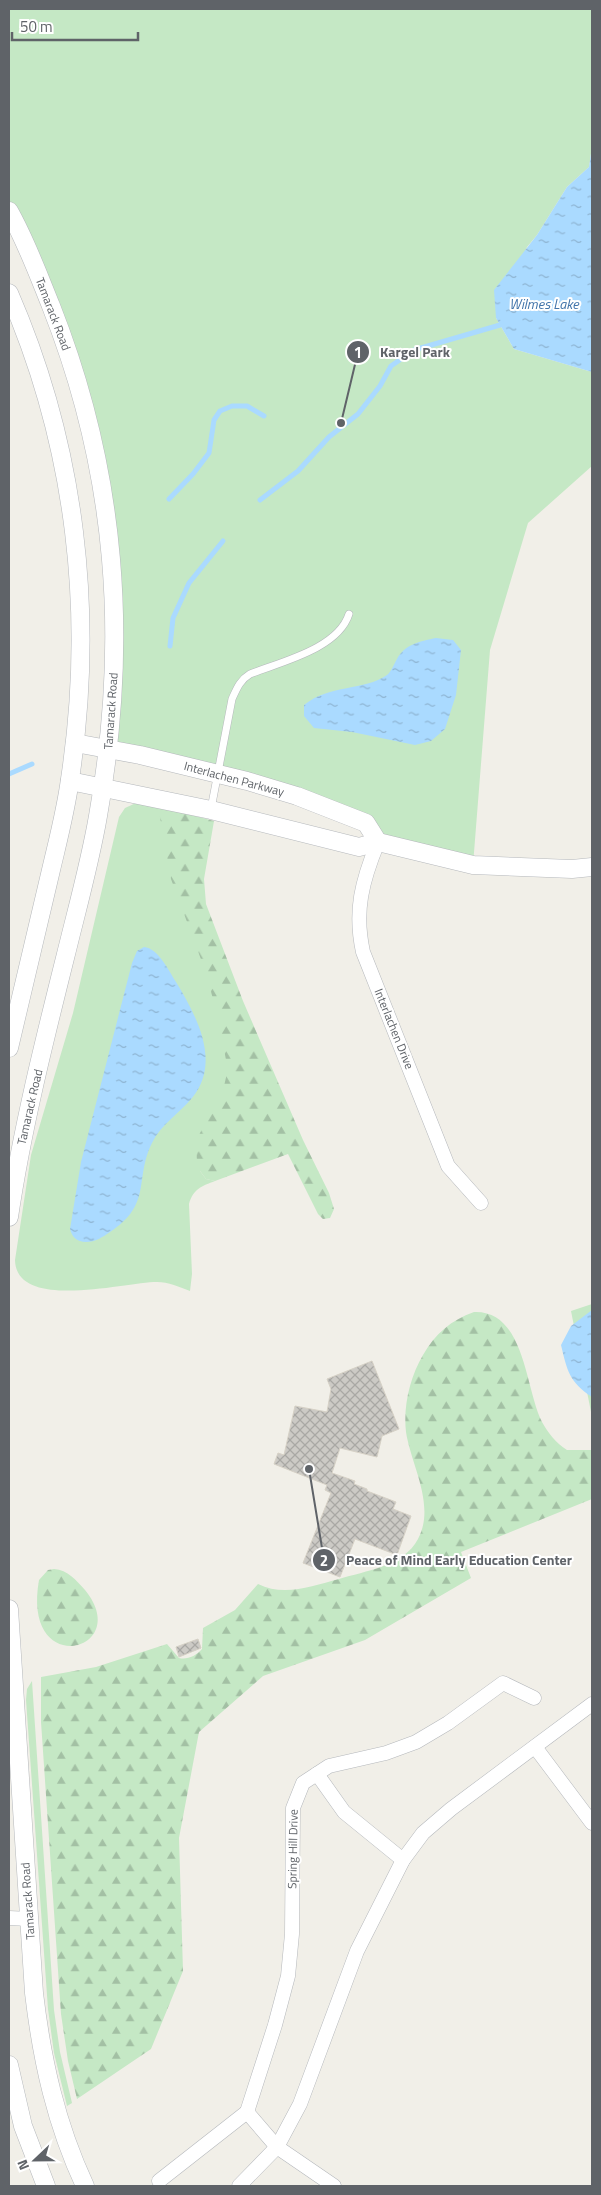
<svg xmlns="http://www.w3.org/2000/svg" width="601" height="2195" viewBox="0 0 601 2195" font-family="'Titillium Web',sans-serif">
  <defs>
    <pattern id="forest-firs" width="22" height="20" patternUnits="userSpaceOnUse" patternTransform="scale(1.25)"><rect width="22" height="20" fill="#c5e8c5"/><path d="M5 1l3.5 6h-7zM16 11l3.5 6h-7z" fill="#a3c0a4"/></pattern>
    <pattern id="water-ripples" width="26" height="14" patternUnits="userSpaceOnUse" patternTransform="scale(1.25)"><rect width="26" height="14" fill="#aadaff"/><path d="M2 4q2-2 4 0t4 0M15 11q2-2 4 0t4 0" fill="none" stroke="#8eb4d2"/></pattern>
    <pattern id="building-cross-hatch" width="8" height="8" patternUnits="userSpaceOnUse" patternTransform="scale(1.25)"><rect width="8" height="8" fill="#cccac5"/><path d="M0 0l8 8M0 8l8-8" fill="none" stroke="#a9a8a4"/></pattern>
  </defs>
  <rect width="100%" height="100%" fill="#f1efe8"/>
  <g fill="#c5e8c5">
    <path d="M9,9H592V147L589,167L567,187L537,235L527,247L496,318L514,349L592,372V466L528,523L490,650L473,865L378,842L366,823L109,750L115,674L95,445L9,211Z"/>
    <path d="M136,803L161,807L291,1131L200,1171L206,1179L215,1181C202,1186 193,1189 189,1204L192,1274L190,1291C180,1287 168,1282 157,1282C126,1282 16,1312 15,1260L31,1155L73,1013L119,817L125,808Z"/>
    <path d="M592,1304V1417L571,1311Z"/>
    <path d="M32,1681L54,2010L60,2052L72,2103L67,2106L54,2053L48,2009L26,1700L27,1689Z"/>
  </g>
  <g fill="url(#forest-firs)">
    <path d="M158,806L214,821L204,879L206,904L243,1001L303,1140L329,1193L334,1209L330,1218L323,1219L318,1214L288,1154L215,1181L206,1179L200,1171L197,1162L196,1142L200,1133L222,1095L227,1073L226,1060L218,1017L205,970L171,879Z"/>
    <path d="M474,1312C525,1310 525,1388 542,1422C548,1433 556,1443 567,1450H592V1499L461,1552L471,1578L365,1640L263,1676L199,1732L179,1838L183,1971L151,2049L77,2099L68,2061L61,2014L41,1722V1677L96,1667L167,1644L179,1658C187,1660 196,1656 202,1649L203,1628L235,1610L258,1584C284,1597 312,1586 339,1579C365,1571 404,1566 418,1539C436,1505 411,1465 406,1432C403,1406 410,1377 423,1355C435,1334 451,1320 474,1312Z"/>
    <path d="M54,1569C68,1570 76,1580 85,1590C135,1651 21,1681 39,1580L48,1570Z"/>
  </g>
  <g fill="url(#water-ripples)">
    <path d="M592,147V372L514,349L496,318L494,290L537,235L567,187L589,167Z"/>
    <path d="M436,638L453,640L461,650L456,695L445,729L431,741L415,745L352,732L314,728L304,716V705C330,684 364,691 387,675C391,672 394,664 397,659C405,644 421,641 436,638Z"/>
    <path d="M144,947C158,948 169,971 176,982C196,1015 222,1062 192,1098C179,1114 161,1124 152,1143C134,1179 153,1204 110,1232C103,1237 95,1242 86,1242C77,1242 72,1237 70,1229L81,1162L132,963L137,951Z"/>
    <path d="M592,1310V1397C569,1382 567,1370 561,1345L571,1326Z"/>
  </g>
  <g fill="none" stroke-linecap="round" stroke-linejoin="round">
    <g stroke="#aadaff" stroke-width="5">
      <path d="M169,499L193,474L209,453L214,420L220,411L232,406H247L264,416"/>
      <path d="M260,500L298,471L329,437L358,414L380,386L391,366L414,350L500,325"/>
      <path d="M170,646L173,618L189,583L223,541"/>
      <path d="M9,774L32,764"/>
    </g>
  </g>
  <g fill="url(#building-cross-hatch)" stroke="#d6d1c6">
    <path d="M372,1361L399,1429L382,1436L377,1457L340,1448L332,1473L355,1481L354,1484L367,1489V1491L396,1502L393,1509L411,1516L397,1555L355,1539L340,1577L303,1563L331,1493L325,1490L327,1485L274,1464L278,1453L284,1455L295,1406L327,1412L331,1389L327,1379Z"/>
    <path d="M198,1639L201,1648L179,1657L176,1647Z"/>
  </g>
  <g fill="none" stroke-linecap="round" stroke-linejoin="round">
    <defs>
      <path id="service" d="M211,809L232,699C237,688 240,680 250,674C280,662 338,649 349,614"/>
      <g id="minor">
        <path d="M378,842C362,881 354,911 363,952L448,1166L481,1203"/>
        <path d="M535,1747L592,1823"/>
        <path d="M317,1774L344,1812L403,1860"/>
        <path d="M9,1918L29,1919"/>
        <path d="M159,2181L247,2112"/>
        <path d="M239,2186L277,2147L300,2104L357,1951L403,1860L423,1833L451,1809L592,1704"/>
        <path d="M334,2186L277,2147L247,2112L275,2025L288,1976L292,1934L293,1808L303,1783L329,1766L386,1753L416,1742L448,1723L503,1683L534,1698"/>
      </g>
      <g id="tertiary">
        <path d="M9,211C26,241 38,274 51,306C117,473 129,641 98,816C91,857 80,898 70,938C47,1030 23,1123 9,1217"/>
        <path d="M9,293C76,447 95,614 70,779C66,810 58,840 51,870C37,929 23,988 9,1048"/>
        <path d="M75,743L140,755L247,781L297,796L366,823L378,842"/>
        <path d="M70,781L211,810L359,847L378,842L473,865L572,869L592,867"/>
        <path d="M9,1609L34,1993C42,2061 56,2124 85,2186"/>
        <path d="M9,2065L23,2126L46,2186"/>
      </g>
    </defs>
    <use href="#service" stroke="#b5b8bc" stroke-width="8"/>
    <use href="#minor" stroke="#b5b8bc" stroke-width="15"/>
    <use href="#tertiary" stroke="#b5b8bc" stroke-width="19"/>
    <use href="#service" stroke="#fff" stroke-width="7"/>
    <use href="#minor" stroke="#fff" stroke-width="14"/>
    <use href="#tertiary" stroke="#fff" stroke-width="18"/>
  </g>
  <g text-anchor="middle" stroke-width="4" stroke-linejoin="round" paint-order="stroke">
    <g font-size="12" fill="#5f6368" stroke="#fff">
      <text transform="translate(53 314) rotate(69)" y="4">Tamarack Road</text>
      <text transform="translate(111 711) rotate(-86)" y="4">Tamarack Road</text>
      <text transform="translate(234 779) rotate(15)" y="4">Interlachen Parkway</text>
      <text transform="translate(394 1029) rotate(68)" y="4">Interlachen Drive</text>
      <text transform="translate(30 1107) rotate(-77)" y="4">Tamarack Road</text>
      <text transform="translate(293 1849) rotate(-89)" y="4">Spring Hill Drive</text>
      <text transform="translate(28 1901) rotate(-94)" y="4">Tamarack Road</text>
    </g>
    <g font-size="14" font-style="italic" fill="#4174aa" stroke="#fff">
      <text x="544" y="309">Wilmes Lake</text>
    </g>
  </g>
  <path fill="none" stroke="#5f6368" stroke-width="2" d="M341 423L358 352M309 1469L324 1560"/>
  <g fill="#5f6368" stroke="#fff" stroke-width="2">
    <circle cx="341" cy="423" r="5"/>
    <circle cx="309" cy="1469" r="5"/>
    <circle cx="358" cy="352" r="12"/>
    <circle cx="324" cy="1560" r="12"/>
  </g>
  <g font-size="15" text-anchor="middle" font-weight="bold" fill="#fff">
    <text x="358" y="358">1</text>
    <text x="324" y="1566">2</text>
  </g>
  <g font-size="14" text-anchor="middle" font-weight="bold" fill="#5f6368" stroke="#fff" stroke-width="4" stroke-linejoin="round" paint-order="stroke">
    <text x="415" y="357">Kargel Park</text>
    <text x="459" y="1565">Peace of Mind Early Education Center</text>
  </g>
  <rect width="601" height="2195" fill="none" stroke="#5f6368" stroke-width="20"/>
  <g transform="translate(35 2160) rotate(248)" stroke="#ffffff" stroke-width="4" paint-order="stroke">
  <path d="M0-4L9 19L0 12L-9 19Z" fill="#5f6368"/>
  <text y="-8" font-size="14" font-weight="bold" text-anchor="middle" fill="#5f6368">N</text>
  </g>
  <path d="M12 32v8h126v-8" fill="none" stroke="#5f6368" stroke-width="2.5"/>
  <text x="20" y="32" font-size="15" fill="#5f6368" stroke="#ffffff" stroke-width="4" paint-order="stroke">50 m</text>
</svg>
